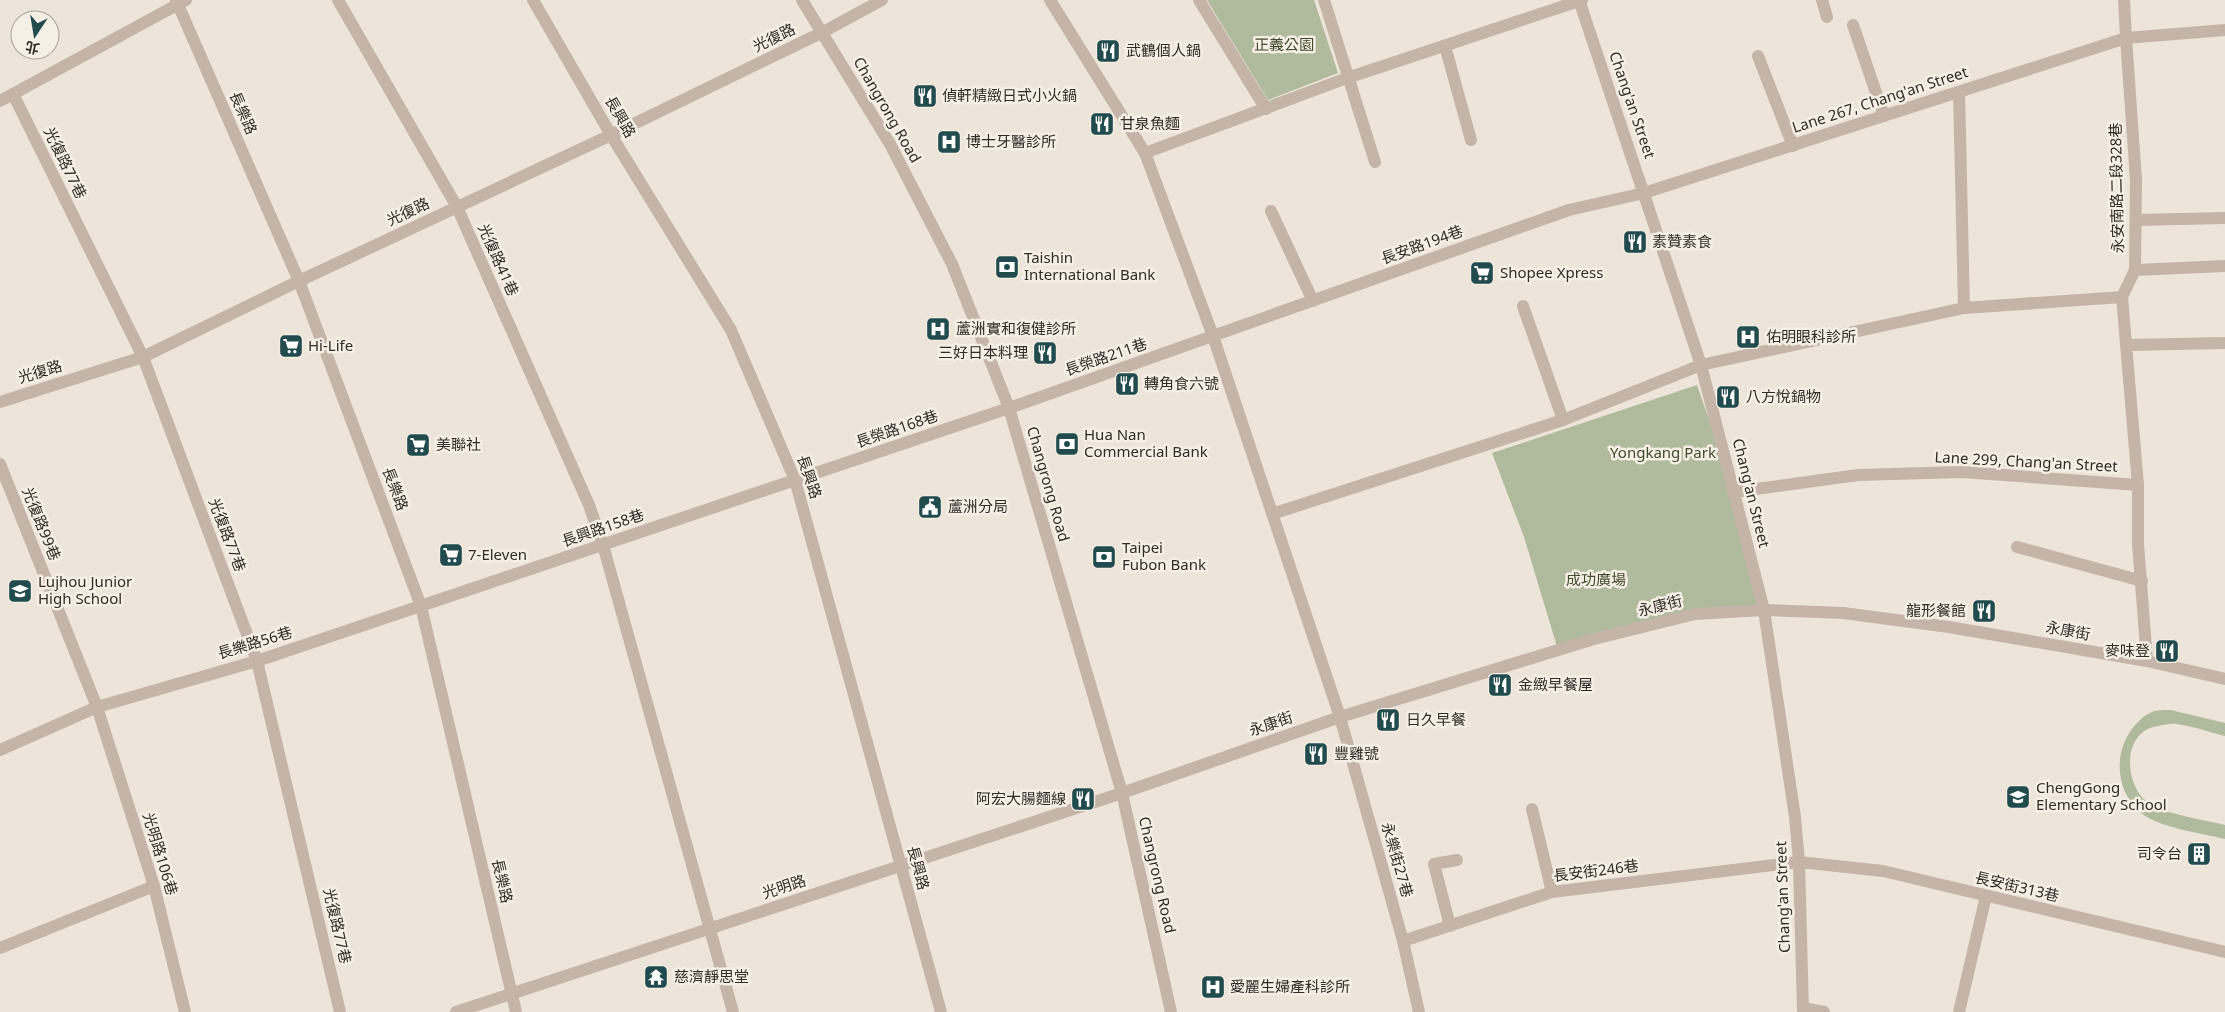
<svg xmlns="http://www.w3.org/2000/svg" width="2225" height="1012" viewBox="0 0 2225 1012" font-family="'Noto Sans','Noto Sans TC',sans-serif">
  <rect width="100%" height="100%" fill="#eee5da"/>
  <g fill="#b0ba9d">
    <path d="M1207,0H1314L1338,73L1268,100Z"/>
    <path d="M1697,385L1734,492L1764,610L1685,616L1558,650L1524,537L1492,453Z"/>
    <path d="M2171,710L2225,723V736C2212,733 2180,722 2169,724C2162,725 2149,727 2143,732C2121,749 2129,792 2151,805C2164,813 2208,821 2225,825V839C2201,833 2160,828 2141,813C2114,790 2113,749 2136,724C2140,720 2146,714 2152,712C2157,710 2165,710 2171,710Z"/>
  </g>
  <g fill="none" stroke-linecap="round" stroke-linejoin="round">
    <g stroke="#c4b5a8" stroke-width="12">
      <path d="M176,0L299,281L421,606L516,1012"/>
      <path d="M338,0L457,207L589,505L603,545L733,1012"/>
      <path d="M533,0L611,135L731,330L795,480L941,1012"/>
      <path d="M802,0L890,144L952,264L1009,408L1122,793L1171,1012"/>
      <path d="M1050,0L1145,153L1213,336L1340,717L1403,941L1419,1012"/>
      <path d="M1199,0L1266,109"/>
      <path d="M1324,0L1375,162"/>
      <path d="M1579,0L1701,365L1764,610L1795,817L1799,862L1803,1012"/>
      <path d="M1822,0L1827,17"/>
      <path d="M2124,0L2126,38L2225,30"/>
      <path d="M1853,25L1884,116"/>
      <path d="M1445,46L1471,140"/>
      <path d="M1758,56L1793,146"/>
      <path d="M1959,92L1964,308"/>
      <path d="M13,94L143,357L257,661L340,1012"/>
      <path d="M0,101L186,0"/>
      <path d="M1145,153L1347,78L1582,0"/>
      <path d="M1271,211L1313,301"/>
      <path d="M2136,220L2225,218"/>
      <path d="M2135,270L2225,266"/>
      <path d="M1523,306L1563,420"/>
      <path d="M2127,345L2225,343"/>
      <path d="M0,402L143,357L299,281L611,135L823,32L882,0"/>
      <path d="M0,464L97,707L154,886L185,1012"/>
      <path d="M1734,492L1858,475L1962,472L2138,485"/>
      <path d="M1272,514L1563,420L1701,365L1964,308L2122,297"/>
      <path d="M2017,547L2142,581"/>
      <path d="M0,750L97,707L257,661L795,480L1009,408L1569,210L1644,193L2126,38L2136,180L2135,270L2122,297L2138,485V544L2147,661"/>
      <path d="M1532,809L1552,892"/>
      <path d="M1450,926L1434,864L1457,860"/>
      <path d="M1403,941L1552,892L1799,862L1883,871L2225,952"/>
      <path d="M0,948L154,886"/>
      <path d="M1803,1008L1824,1012"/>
      <path d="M456,1012L1122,793L1340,717L1594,639L1695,614L1764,610L1843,613L1949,627L2147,661L2225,679"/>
      <path d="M1959,1012L1986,896"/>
    </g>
  </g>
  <defs>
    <symbol id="restaurant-square" viewBox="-11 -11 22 22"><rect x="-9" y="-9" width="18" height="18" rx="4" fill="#224b4e" stroke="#f6efe6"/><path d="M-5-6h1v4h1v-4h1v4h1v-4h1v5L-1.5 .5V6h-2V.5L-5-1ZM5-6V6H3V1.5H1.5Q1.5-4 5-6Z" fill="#fff"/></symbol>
    <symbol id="hospital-square" viewBox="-11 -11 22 22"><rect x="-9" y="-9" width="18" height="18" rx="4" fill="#224b4e" stroke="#f6efe6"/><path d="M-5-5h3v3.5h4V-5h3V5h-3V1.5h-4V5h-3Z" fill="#fff"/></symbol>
    <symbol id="bank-square" viewBox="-11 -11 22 22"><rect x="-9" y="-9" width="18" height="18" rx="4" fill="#224b4e" stroke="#f6efe6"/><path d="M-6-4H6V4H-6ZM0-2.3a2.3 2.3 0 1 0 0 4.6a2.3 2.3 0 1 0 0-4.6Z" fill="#fff"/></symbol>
    <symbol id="supermarket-square" viewBox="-11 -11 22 22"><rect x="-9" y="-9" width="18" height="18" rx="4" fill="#224b4e" stroke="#f6efe6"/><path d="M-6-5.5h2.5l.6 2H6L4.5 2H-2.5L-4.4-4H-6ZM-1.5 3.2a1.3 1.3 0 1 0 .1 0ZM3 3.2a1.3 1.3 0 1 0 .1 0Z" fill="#fff"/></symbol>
    <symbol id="civic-square" viewBox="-11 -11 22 22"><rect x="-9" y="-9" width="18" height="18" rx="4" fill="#224b4e" stroke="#f6efe6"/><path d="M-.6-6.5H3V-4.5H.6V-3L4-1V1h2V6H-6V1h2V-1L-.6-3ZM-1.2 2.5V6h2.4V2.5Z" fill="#fff"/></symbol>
    <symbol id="school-square" viewBox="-11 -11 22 22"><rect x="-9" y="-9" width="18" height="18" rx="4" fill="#224b4e" stroke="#f6efe6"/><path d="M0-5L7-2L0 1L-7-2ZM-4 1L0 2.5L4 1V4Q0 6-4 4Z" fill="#fff"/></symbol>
    <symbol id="building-square" viewBox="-11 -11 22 22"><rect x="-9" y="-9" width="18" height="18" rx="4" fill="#224b4e" stroke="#f6efe6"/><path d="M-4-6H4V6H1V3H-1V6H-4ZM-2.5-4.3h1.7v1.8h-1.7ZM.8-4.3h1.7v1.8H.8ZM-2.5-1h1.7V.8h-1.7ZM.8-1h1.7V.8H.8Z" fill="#fff"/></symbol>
    <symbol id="temple-square" viewBox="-11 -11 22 22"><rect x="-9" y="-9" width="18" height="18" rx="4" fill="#224b4e" stroke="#f6efe6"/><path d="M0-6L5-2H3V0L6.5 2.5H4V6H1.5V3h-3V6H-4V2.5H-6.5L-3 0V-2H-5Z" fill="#fff"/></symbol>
  </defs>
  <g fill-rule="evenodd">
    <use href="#restaurant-square" x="1094" y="37" width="28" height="28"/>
    <use href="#restaurant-square" x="911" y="82" width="28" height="28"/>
    <use href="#restaurant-square" x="1088" y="110" width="28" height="28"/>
    <use href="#hospital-square" x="935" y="128" width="28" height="28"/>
    <use href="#restaurant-square" x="1621" y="228" width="28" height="28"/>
    <use href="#bank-square" x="993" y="253" width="28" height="28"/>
    <use href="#supermarket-square" x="1468" y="259" width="28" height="28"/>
    <use href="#hospital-square" x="924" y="315" width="28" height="28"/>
    <use href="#hospital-square" x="1734" y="323" width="28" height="28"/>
    <use href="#supermarket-square" x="277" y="332" width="28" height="28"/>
    <use href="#restaurant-square" x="1031" y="339" width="28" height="28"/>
    <use href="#restaurant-square" x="1113" y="370" width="28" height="28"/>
    <use href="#restaurant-square" x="1714" y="383" width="28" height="28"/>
    <use href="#bank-square" x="1053" y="430" width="28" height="28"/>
    <use href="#supermarket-square" x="404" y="431" width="28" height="28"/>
    <use href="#civic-square" x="916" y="493" width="28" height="28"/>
    <use href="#supermarket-square" x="437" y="541" width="28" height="28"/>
    <use href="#bank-square" x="1090" y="543" width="28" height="28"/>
    <use href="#school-square" x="6" y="577" width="28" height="28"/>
    <use href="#restaurant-square" x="1970" y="597" width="28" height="28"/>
    <use href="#restaurant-square" x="2153" y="637" width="28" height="28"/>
    <use href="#restaurant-square" x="1486" y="671" width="28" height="28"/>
    <use href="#restaurant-square" x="1374" y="706" width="28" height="28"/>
    <use href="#restaurant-square" x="1302" y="740" width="28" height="28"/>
    <use href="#school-square" x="2004" y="783" width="28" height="28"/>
    <use href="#restaurant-square" x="1069" y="785" width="28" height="28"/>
    <use href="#building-square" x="2185" y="840" width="28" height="28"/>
    <use href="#temple-square" x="642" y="963" width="28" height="28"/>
    <use href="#hospital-square" x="1199" y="973" width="28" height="28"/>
  </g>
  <g text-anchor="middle" stroke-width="5" stroke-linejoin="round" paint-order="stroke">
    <g font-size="15" fill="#322b27" stroke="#f6efe6">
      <text transform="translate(774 38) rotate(-26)" y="5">光復路</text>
      <text transform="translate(1880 100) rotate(-18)" y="5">Lane 267, Chang'an Street</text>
      <text transform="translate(1632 105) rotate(71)" y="5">Chang'an Street</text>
      <text transform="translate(887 110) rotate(60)" y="5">Changrong Road</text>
      <text transform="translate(243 113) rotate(66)" y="5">長樂路</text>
      <text transform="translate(620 117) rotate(60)" y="5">長興路</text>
      <text transform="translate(65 163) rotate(64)" y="5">光復路77巷</text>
      <text transform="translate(2117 188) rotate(-91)" y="5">永安南路二段328巷</text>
      <text transform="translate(408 212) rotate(-25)" y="5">光復路</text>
      <text transform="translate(1422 245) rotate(-20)" y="5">長安路194巷</text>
      <text transform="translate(498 260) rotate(66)" y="5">光復路41巷</text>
      <text transform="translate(1106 357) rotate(-19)" y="5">長榮路211巷</text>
      <text transform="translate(40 372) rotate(-17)" y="5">光復路</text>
      <text transform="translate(897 429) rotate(-19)" y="5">長榮路168巷</text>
      <text transform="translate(2026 462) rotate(3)" y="5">Lane 299, Chang'an Street</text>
      <text transform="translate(809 477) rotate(71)" y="5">長興路</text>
      <text transform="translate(1048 484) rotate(74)" y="5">Changrong Road</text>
      <text transform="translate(395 489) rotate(69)" y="5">長樂路</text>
      <text transform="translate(1751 493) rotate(76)" y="5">Chang'an Street</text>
      <text transform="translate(41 524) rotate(68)" y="5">光復路99巷</text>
      <text transform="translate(603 528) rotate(-19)" y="5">長興路158巷</text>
      <text transform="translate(227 535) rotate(69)" y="5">光復路77巷</text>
      <text transform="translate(1660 606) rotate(-14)" y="5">永康街</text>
      <text transform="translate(2068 631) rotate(10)" y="5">永康街</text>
      <text transform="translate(255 643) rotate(-17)" y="5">長樂路56巷</text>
      <text transform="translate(1271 724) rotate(-19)" y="5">永康街</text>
      <text transform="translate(160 854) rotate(73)" y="5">光明路106巷</text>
      <text transform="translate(1397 860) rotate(74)" y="5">永樂街27巷</text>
      <text transform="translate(918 868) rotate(75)" y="5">長興路</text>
      <text transform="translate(1596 871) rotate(-7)" y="5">長安街246巷</text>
      <text transform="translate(1157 875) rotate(77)" y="5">Changrong Road</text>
      <text transform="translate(502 881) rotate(77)" y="5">長樂路</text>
      <text transform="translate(784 887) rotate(-18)" y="5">光明路</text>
      <text transform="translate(2017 887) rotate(13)" y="5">長安街313巷</text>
      <text transform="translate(1783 897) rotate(-92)" y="5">Chang'an Street</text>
      <text transform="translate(337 926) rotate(77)" y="5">光復路77巷</text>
    </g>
    <g font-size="15" fill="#414d2e" stroke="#f6efe6">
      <text x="1284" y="50">正義公園</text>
      <text x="1663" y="458">Yongkang Park</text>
      <text x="1596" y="585">成功廣場</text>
    </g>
    <g font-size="15" fill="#322b27" stroke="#f6efe6" text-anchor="start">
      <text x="1126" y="56">武鶴個人鍋</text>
      <text x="942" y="101">偵軒精緻日式小火鍋</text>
      <text x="1120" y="129">甘泉魚麵</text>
      <text x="966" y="147">博士牙醫診所</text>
      <text x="1652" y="247">素贊素食</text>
      <text x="1024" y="263">Taishin<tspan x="1024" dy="17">International Bank</tspan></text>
      <text x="1500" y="278">Shopee Xpress</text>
      <text x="956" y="334">蘆洲實和復健診所</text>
      <text x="1766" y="342">佑明眼科診所</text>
      <text x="308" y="351">Hi-Life</text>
      <text x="1028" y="358" text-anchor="end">三好日本料理</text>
      <text x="1144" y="389">轉角食六號</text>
      <text x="1746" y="402">八方悅鍋物</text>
      <text x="1084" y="440">Hua Nan<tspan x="1084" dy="17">Commercial Bank</tspan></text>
      <text x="436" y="450">美聯社</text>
      <text x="948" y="512">蘆洲分局</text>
      <text x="1122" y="553">Taipei<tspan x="1122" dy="17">Fubon Bank</tspan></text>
      <text x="468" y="560">7-Eleven</text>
      <text x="38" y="587">Lujhou Junior<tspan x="38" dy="17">High School</tspan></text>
      <text x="1966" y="616" text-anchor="end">龍形餐館</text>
      <text x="2150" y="656" text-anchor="end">麥味登</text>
      <text x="1518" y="690">金緻早餐屋</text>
      <text x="1406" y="725">日久早餐</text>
      <text x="1334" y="759">豐雞號</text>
      <text x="2036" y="793">ChengGong<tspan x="2036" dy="17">Elementary School</tspan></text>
      <text x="1066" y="804" text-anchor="end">阿宏大腸麵線</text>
      <text x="2182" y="859" text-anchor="end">司令台</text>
      <text x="674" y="982">慈濟靜思堂</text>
      <text x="1230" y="992">愛麗生婦產科診所</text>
    </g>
  </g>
  <g transform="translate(35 35) rotate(192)"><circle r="24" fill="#f6efe6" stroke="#a8a19a"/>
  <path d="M0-4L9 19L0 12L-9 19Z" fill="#224b4e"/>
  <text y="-8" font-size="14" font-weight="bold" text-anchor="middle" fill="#322b27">北</text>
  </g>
</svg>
